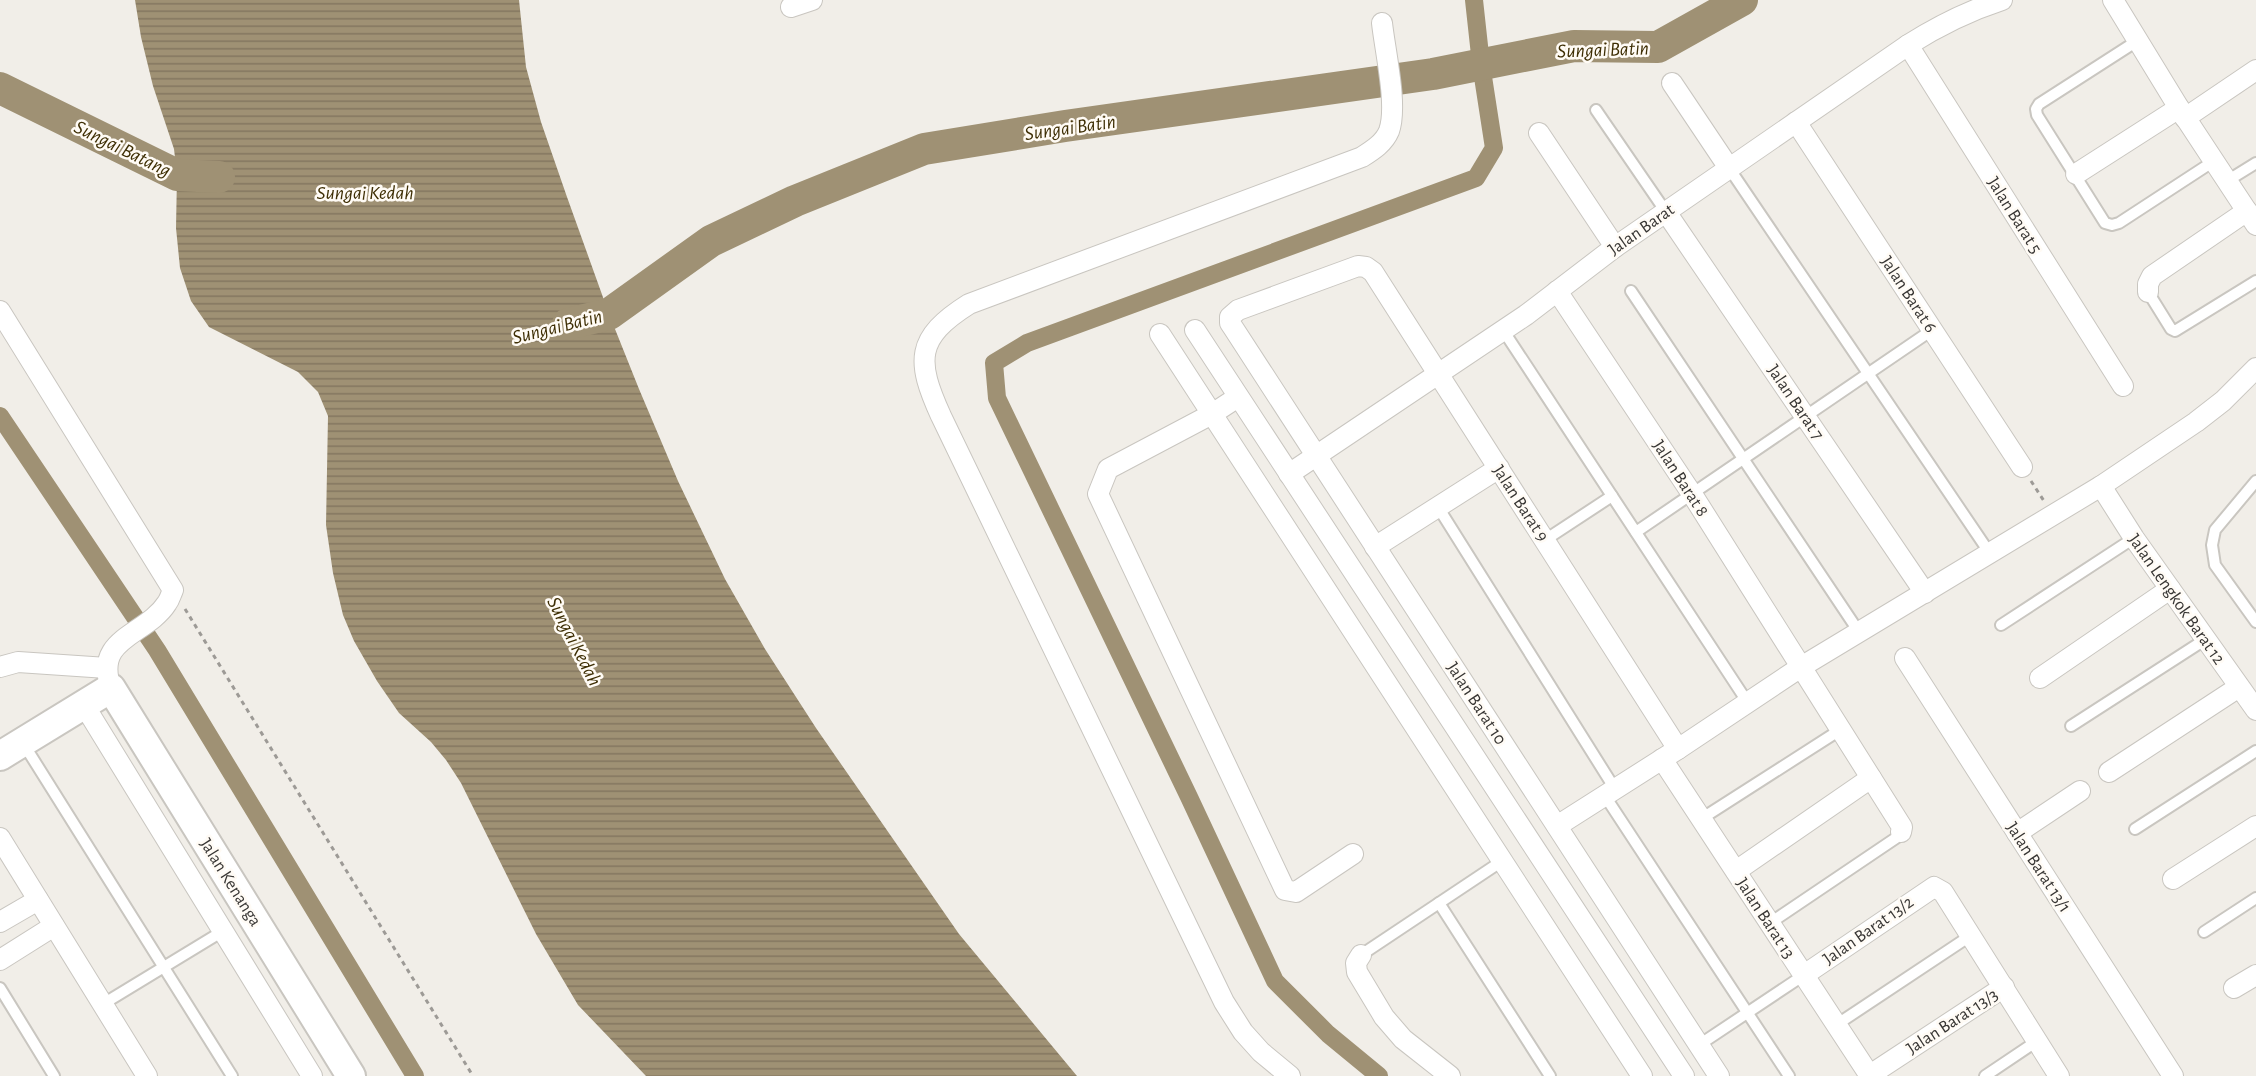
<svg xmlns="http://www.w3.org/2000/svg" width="2256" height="1076" viewBox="0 0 2256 1076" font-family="'Alegreya Sans',sans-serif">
  <defs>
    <pattern id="water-rules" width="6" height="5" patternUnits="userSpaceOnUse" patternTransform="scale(1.5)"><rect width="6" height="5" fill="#9f9174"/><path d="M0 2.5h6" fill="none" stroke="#837760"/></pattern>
  </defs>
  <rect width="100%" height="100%" fill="#f1eee8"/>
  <path fill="url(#water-rules)" d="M135,0H519L526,67L541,122L567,197L609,314L639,389L678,481L725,579L765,649L816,728L959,934L1077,1076H646L578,1005L536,934L461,783L446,760L431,742L399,713L377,681L354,641L343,615L333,573L326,525L328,416L318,392L298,372L209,327L191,301L180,268L176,228L177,175L174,149L153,86L141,37Z"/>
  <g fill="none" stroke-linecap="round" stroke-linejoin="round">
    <g stroke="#9f9174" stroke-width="18">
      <path d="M0,416L157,650L415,1076"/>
      <path d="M1379,1076L1328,1034L1275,981L1189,797L997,398L994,363L1027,343L1476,178L1494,148L1481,64L1474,0"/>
    </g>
    <g stroke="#9f9174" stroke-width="32">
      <path d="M0,88L177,175L219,177"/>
      <path d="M568,324L609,314L711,241L795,201L924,149L1065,126L1433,74L1574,46L1658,47L1742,0"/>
    </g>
    <defs>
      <g id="lane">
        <path d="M2137,41L2039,104L2036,109L2037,115L2105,223L2112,225L2119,223L2214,161"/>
        <path d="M1596,110L1666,212"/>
        <path d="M1729,168L1989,552"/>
        <path d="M2227,181L2256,163"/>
        <path d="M1631,291L1859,632"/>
        <path d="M2148,292L2171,329L2175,331L2256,281"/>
        <path d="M1503,330L1748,703"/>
        <path d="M2256,481L2215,530L2212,545L2215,565L2256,622"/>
        <path d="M1438,507L1615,789"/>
        <path d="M1636,532L1932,330"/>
        <path d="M1545,540L1612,496"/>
        <path d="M2001,625L2134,538"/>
        <path d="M2071,726L2206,639"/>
        <path d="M23,743L232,1076"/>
        <path d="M1605,796L1789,1076"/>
        <path d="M1701,819L1840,730"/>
        <path d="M2135,829L2256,751"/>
        <path d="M1439,903L1550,1076"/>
        <path d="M1770,923L1896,838L1901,832"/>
        <path d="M2204,932L2256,898"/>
        <path d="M1361,955L1502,861"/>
        <path d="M0,988L54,1076"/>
        <path d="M103,1004L223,931"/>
        <path d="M1836,1025L1970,936"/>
        <path d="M1699,1045L1804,975"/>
        <path d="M1985,1076L2037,1041"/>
      </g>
      <g id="street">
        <path d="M2113,0L2179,108L2256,225"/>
        <path d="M791,7L812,0"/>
        <path d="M1908,45L2123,386"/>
        <path d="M1672,83L1729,168"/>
        <path d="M2185,118L2256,70"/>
        <path d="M1796,122L2022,467"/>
        <path d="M1539,133L1615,247"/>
        <path d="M2076,174L2179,108"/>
        <path d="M1666,212L1925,593"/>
        <path d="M1557,291L1692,494L1902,827L1901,832"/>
        <path d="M2148,292V284L2152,276L2247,211"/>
        <path d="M0,311L173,590C171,594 170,599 167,603C146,636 93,637 111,688"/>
        <path d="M1195,330L1684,1076"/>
        <path d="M1160,334L1642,1076"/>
        <path d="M1238,397L1212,414L1108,469L1098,494L1285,890L1296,892L1353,854"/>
        <path d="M1289,474L1526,315L1615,247L1908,45C1938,26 1968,11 2002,0"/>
        <path d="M2101,486L2134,538L2256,710"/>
        <path d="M1375,547L1499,468"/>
        <path d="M1905,658L2173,1076"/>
        <path d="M0,667L18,662L107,668"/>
        <path d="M2040,678L2170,589"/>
        <path d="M84,705L312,1076"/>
        <path d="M1678,749L1373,272L1366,267L1358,266L1238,310L1230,317V323L1234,329L1719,1076"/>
        <path d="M1662,759L1870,1076"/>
        <path d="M2109,772L2239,687"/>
        <path d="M1557,826L1678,749L1801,667L2101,486L2196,422L2223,401L2256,368"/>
        <path d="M2017,833L2080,791"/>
        <path d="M0,838L147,1076"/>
        <path d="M1736,871L1871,778"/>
        <path d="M2173,879L2256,826"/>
        <path d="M0,922L38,900"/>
        <path d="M1361,955L1356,963L1357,972L1384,1017L1403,1039L1450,1076"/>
        <path d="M0,960L54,926"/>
        <path d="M1804,975L1934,887L1943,892L2059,1076"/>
        <path d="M2234,988L2256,975"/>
        <path d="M1870,1075L2004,987"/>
        <path d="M1290,1076L1261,1052L1243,1032L1224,1002L941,416C916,361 915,338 969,304L1362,157C1373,150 1384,143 1389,131C1398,106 1385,51 1382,23"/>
      </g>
      <path id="secondary" d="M0,756L111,688L351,1076"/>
    </defs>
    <use href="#lane" stroke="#c9c6c0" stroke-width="14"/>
    <use href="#street" stroke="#c9c6c0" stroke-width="22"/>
    <use href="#secondary" stroke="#c9c6c0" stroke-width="32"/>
    <g stroke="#9d9a96" stroke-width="3" stroke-dasharray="4.5 4.5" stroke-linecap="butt">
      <path d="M2031,481L2044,501"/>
      <path d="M185,609L473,1076"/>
    </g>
    <use href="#lane" stroke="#fff" stroke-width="10"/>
    <use href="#street" stroke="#fff" stroke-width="20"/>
    <use href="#secondary" stroke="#fff" stroke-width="28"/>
  </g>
  <g text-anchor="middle" stroke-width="5" stroke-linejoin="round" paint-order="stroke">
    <g font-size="18" fill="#383634" stroke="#fffbf5">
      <text transform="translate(2015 215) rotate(58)" y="6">Jalan Barat 5</text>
      <text transform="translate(1641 229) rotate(-35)" y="6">Jalan Barat</text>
      <text transform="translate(1909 294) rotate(57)" y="6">Jalan Barat 6</text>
      <text transform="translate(1796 402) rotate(56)" y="6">Jalan Barat 7</text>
      <text transform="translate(1681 478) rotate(57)" y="6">Jalan Barat 8</text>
      <text transform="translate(1521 503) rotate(57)" y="6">Jalan Barat 9</text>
      <text transform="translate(2177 599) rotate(55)" y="6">Jalan Lengkok Barat 12</text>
      <text transform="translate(1477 703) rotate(57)" y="6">Jalan Barat 10</text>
      <text transform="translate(2039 867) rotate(57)" y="6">Jalan Barat 13/1</text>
      <text transform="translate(231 882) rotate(58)" y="6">Jalan Kenanga</text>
      <text transform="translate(1766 918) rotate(57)" y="6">Jalan Barat 13</text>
      <text transform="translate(1868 930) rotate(-35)" y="6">Jalan Barat 13/2</text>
      <text transform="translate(1952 1021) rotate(-33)" y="6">Jalan Barat 13/3</text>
    </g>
    <g font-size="20" font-style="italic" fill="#3e2e04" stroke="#fffbf5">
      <text transform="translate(1603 49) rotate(-2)" y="7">Sungai Batin</text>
      <text transform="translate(1070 127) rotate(-8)" y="7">Sungai Batin</text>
      <text transform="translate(123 148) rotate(26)" y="7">Sungai Batang</text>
      <text x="365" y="199">Sungai Kedah</text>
      <text transform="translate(557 326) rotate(-14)" y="7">Sungai Batin</text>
      <text transform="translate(575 641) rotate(63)" y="7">Sungai Kedah</text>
    </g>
  </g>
</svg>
